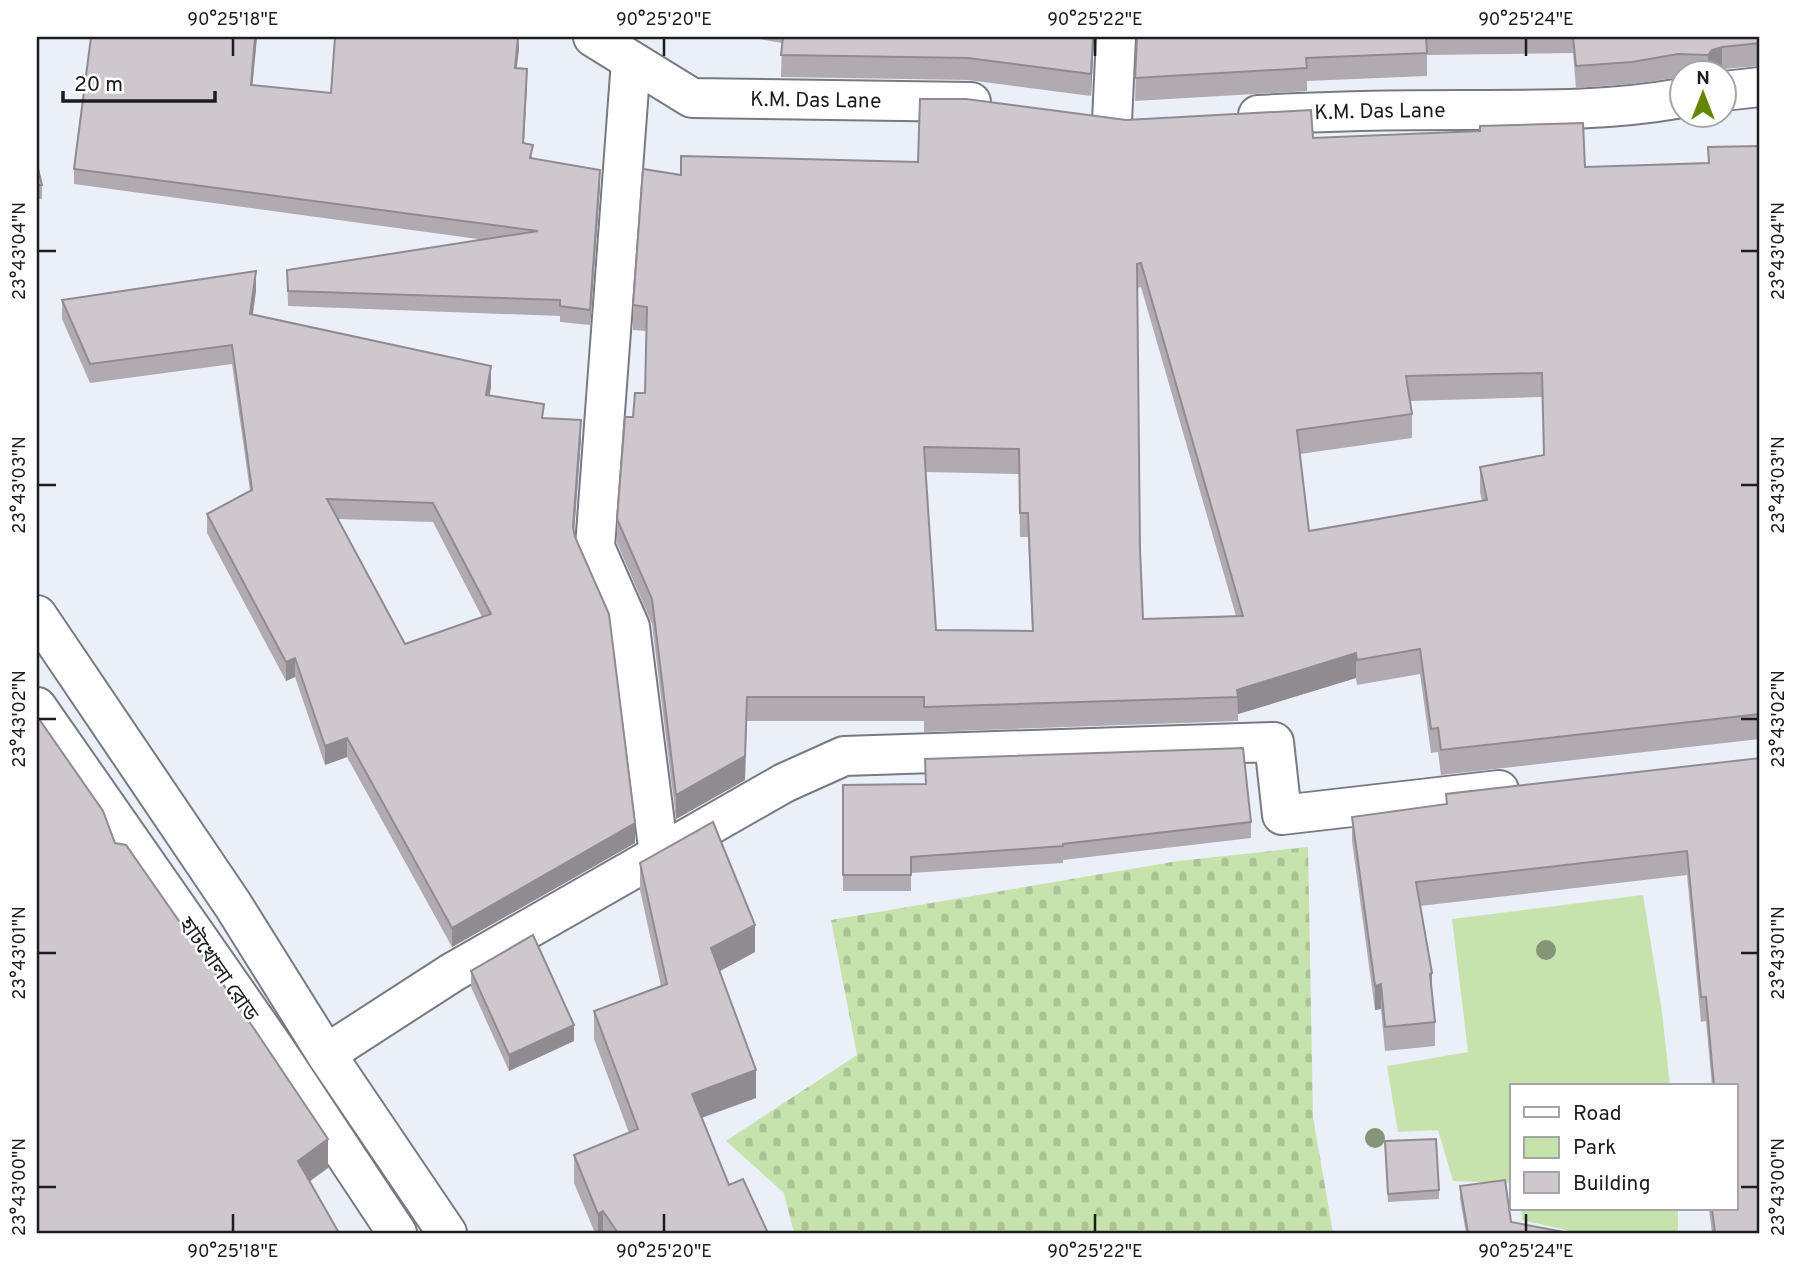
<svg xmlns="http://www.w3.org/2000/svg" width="1797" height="1270" viewBox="0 0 1797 1270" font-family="Overpass,'Noto Sans Bengali',sans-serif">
  <defs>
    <pattern id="cemetery-stones" width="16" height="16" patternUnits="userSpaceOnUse" patternTransform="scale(1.75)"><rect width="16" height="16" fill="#c6e3ad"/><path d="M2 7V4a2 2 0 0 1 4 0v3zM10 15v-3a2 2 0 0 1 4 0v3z" fill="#aac294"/></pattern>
  </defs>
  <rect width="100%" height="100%" fill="#ebeff7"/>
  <g fill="#c6e3ad">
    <path d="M1643,895L1662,1012L1670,1086H1512V1183L1453,1181L1438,1130L1398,1132L1387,1066L1468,1052L1452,919Z"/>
    <path d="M1521,1209H1678V1233H1579L1522,1220Z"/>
  </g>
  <path fill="url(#cemetery-stones)" d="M1308,847L1313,1117L1333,1233H794L784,1193L726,1141L857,1055L831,920L1178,861Z"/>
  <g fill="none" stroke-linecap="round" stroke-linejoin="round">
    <defs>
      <g id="minor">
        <path id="s1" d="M593,37L692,98L971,102"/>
        <path d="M631,61L595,547L630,627L659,855"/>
        <path d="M1724,91L1760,87"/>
        <path id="s2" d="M1258,115C1327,111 1397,110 1467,110C1541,110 1608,111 1682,98"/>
        <path d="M1112,121L1116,37"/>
        <path d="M326,1054L453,972L784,783L844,756L1274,742L1282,815L1499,790"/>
      </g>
      <path id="primary" d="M37,707L273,1046L397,1233"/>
      <path id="motorway" d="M37,615L233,905L326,1054L447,1233"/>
    </defs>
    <use href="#minor" stroke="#777a81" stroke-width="42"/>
    <use href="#primary" stroke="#777a81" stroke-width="42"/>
    <use href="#motorway" stroke="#777a81" stroke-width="42"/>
    <use href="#minor" stroke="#fff" stroke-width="38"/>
    <use href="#primary" stroke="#fff" stroke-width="38"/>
    <use href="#motorway" stroke="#fff" stroke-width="38"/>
  </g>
  <g fill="#859577">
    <circle cx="1546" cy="950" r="10"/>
    <circle cx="1375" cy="1138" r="10"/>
  </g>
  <g fill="#b1abb1" fill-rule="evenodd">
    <path d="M91,37H257L252,85L331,93L519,49L516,68L527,84L524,143L533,159L600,186L590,325L560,322V316L288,306L287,270L485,240L74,184V169Z"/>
    <path d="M748,37H1094L1091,96L968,80L781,77L782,43Z"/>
    <path d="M1137,37H1760V66L1722,69L1711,74H1682V77L1632,84L1576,88L1573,53L1427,55V76L1307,81V91L1135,101Z"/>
    <path d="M1126,120L1313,138L1585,167L1708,163L1760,146V739L1441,775L1438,752L1431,753L1420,674L1357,685L1356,678L1238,714V721L924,732V721H747L745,780L676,819L652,624L617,543V519L633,417L645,393L646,331L633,330V305L681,175L918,162ZM1141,287L1236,616L1143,619L1140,549L1137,288ZM1542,397L1544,455L1480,467V492L1482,501L1309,531L1300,454L1412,438V414L1410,401ZM925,472L1019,474L1020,537H1028L1032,631L936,630Z"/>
    <path d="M37,165L42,185V199H37Z"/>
    <path d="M256,290L253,315L491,386L490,396L544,419L581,439L574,532L635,843L452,947L347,757L325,765L295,677L286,681L207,533V514L250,491L232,364L90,383L62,319V300ZM337,519L433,522L482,617L405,644Z"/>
    <path d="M1760,758V1233H1712L1709,1209H1736V1086H1712L1706,1021L1701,1022L1687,875L1420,906L1435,1022V1046L1385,1051L1381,1009L1375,1010L1352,841V817L1446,804V794Z"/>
    <path d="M843,785L1251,822V838L1063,860V863L911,873V891H843Z"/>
    <path d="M640,863L755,952L719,971L756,1098L702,1118L729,1185L768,1233H595L574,1183V1155L629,1133L594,1039V1011L661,986L640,890Z"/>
    <path d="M471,971L574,1041L509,1071L471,987Z"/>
    <path d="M1385,1150L1439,1190V1199L1388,1202Z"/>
    <path d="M1460,1186L1511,1222L1569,1233H1466L1460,1199Z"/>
  </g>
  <g fill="#908b90">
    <path d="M255,37H257L251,100V85Z"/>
    <path d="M519,37V49L515,83V68Z"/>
    <path d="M1093,37H1094L1091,96V74Z"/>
    <path d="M1722,47V69L1711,74H1708V55L1712,50Z"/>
    <path d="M527,69V84L523,158V143Z"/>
    <path d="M600,170V186L590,325V310Z"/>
    <path d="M256,271V290L250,333V314Z"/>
    <path d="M491,366V386L486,415V395Z"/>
    <path d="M581,420V439L573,546V527Z"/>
    <path d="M1356,653V678L1238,714L1237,690Z"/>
    <path d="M295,658V677L286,681V662Z"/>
    <path d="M747,697L745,780L676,819V795Z"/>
    <path d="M347,738V757L325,765V746Z"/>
    <path d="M635,823V843L452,947V928Z"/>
    <path d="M755,925V952L711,976V948Z"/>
    <path d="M1432,973V997L1430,974Z"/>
    <path d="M1381,984V1009L1375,1010V986Z"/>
    <path d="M574,1025V1041L509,1071V1055Z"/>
    <path d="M756,1070V1098L692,1121V1094Z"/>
    <path d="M328,1139V1168L298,1190V1161Z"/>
    <path d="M603,1211V1233H598V1214Z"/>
  </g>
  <g fill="#cec7ce" stroke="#908b90" stroke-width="2" fill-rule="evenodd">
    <path d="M91,37H255L251,85L331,93L335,37H518L515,68L527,69L523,143L533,145L530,158L600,170L590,310L560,306V300L288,291L287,270L538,231L74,169Z"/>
    <path d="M783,37H1093L1091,74L968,58L781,55Z"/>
    <path d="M1137,37H1426L1427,53L1306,58L1307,68L1135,78Z"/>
    <path d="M1573,37H1760V43L1722,47L1712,50L1708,55L1678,54L1632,62L1576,66Z"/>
    <path d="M920,99H966L1126,120L1311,110L1313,138L1480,131V126L1583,123L1585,167L1709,163L1708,147L1760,146V714L1441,750L1438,728L1431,729L1420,649L1357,660L1356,653L1237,690L1238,697L924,707V697H747L745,756L676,795L652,599L617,519L625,417H633L635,393H645L647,307L633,305L643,169L681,175V156L918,162ZM1141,263L1243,616L1143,619L1140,549L1137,264ZM1542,373L1544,455L1480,467L1487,500L1309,531L1297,430L1412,414L1406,376ZM924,447L1019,449L1020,513H1028L1033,631L936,630Z"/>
    <path d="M37,165L42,185H37Z"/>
    <path d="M256,271L250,314L491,366L486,395L544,404L542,418L581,420L573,527L575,537L609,614L635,823L452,928L347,738L325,746L295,658L286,662L207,514L252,490L232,345L90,364L62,300ZM327,499L433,503L491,614L405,644Z"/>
    <path d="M37,716L103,811L115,843L126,845L255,1030L328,1139L298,1161L339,1233H37Z"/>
    <path d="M1243,748L1251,822L1063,844V846L911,857V875H843V785L926,784L925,759Z"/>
    <path d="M1760,758V1233H1715L1712,1209H1736V1086H1714L1706,997H1701L1687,851L1416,882L1432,973L1430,974L1435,1022L1385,1027L1381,984L1375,986L1352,817L1447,804L1446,794Z"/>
    <path d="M713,822L755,925L711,948L756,1070L692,1094L729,1185L743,1179L768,1233H618L603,1211L598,1214L574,1155L638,1129L594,1011L667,984L640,863Z"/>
    <path d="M533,935L574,1025L509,1055L471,971Z"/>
    <path d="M1436,1139L1439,1190L1388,1194L1385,1141Z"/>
    <path d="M1505,1180L1511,1222L1569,1233H1468L1460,1186Z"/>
  </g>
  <path fill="none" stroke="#1b1d1f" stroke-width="2.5" d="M233,38V56M664,38V56M1095,38V56M1526,38V56M38,251H56M1741,251H1758M38,485H56M1741,485H1758M38,719H56M1741,719H1758M38,953H56M1741,953H1758M38,1187H56M1741,1187H1758M233,1214V1232M664,1214V1232M1095,1214V1232M1526,1214V1232"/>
  <g text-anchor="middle" stroke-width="5" stroke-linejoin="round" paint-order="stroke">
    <g font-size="21" fill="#1b1d1f" stroke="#fff">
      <text dy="7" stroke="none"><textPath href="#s1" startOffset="240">K.M. Das Lane</textPath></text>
      <text dy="7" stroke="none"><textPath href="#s2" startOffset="122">K.M. Das Lane</textPath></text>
      <text transform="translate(219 969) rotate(55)" y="7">হাটখোলা রোড</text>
    </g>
  </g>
  <rect width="1797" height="1270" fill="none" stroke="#ffffff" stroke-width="77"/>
  <rect x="1510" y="1084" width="228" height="126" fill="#ffffff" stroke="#a4a5a5" stroke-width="2"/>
  <rect x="1524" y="1107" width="35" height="10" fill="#ffffff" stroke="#a4a5a5" stroke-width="2"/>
  <text x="1573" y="1120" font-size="21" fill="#1b1d1f">Road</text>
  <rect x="1524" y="1137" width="35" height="21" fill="#c6e3ad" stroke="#a4a5a5" stroke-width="2"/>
  <text x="1573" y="1154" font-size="21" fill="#1b1d1f">Park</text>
  <rect x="1524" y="1172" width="35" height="21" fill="#cec7ce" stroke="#a4a5a5" stroke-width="2"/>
  <text x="1573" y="1190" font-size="21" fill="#1b1d1f">Building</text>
  <g transform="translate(1703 94)"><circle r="33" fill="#ffffff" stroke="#a4a5a5" stroke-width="2"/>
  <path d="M0-5L12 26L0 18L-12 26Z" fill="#648500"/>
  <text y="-10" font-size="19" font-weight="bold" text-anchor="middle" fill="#1b1d1f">N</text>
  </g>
  <path d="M63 91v10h152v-10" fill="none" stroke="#1b1d1f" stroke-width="3.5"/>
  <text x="74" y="91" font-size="21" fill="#1b1d1f" stroke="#ffffff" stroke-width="5" paint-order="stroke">20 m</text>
  <rect x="38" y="38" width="1720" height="1194" fill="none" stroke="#1b1d1f" stroke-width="2.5"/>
  <g font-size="18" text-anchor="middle" fill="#1b1d1f">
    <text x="233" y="25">90°25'18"E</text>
    <text x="664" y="25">90°25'20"E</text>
    <text x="1095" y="25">90°25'22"E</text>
    <text x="1526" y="25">90°25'24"E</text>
    <text transform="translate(19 251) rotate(-90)" y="6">23°43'04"N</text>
    <text transform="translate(1778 251) rotate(-90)" y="6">23°43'04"N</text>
    <text transform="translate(19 485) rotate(-90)" y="6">23°43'03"N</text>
    <text transform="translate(1778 485) rotate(-90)" y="6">23°43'03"N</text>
    <text transform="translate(19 719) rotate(-90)" y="6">23°43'02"N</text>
    <text transform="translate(1778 719) rotate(-90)" y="6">23°43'02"N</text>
    <text transform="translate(19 953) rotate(-90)" y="6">23°43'01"N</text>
    <text transform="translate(1778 953) rotate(-90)" y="6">23°43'01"N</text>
    <text transform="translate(19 1187) rotate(-90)" y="6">23°43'00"N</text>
    <text transform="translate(1778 1187) rotate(-90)" y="6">23°43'00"N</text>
    <text x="233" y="1257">90°25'18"E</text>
    <text x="664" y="1257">90°25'20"E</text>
    <text x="1095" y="1257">90°25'22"E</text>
    <text x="1526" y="1257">90°25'24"E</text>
  </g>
</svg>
